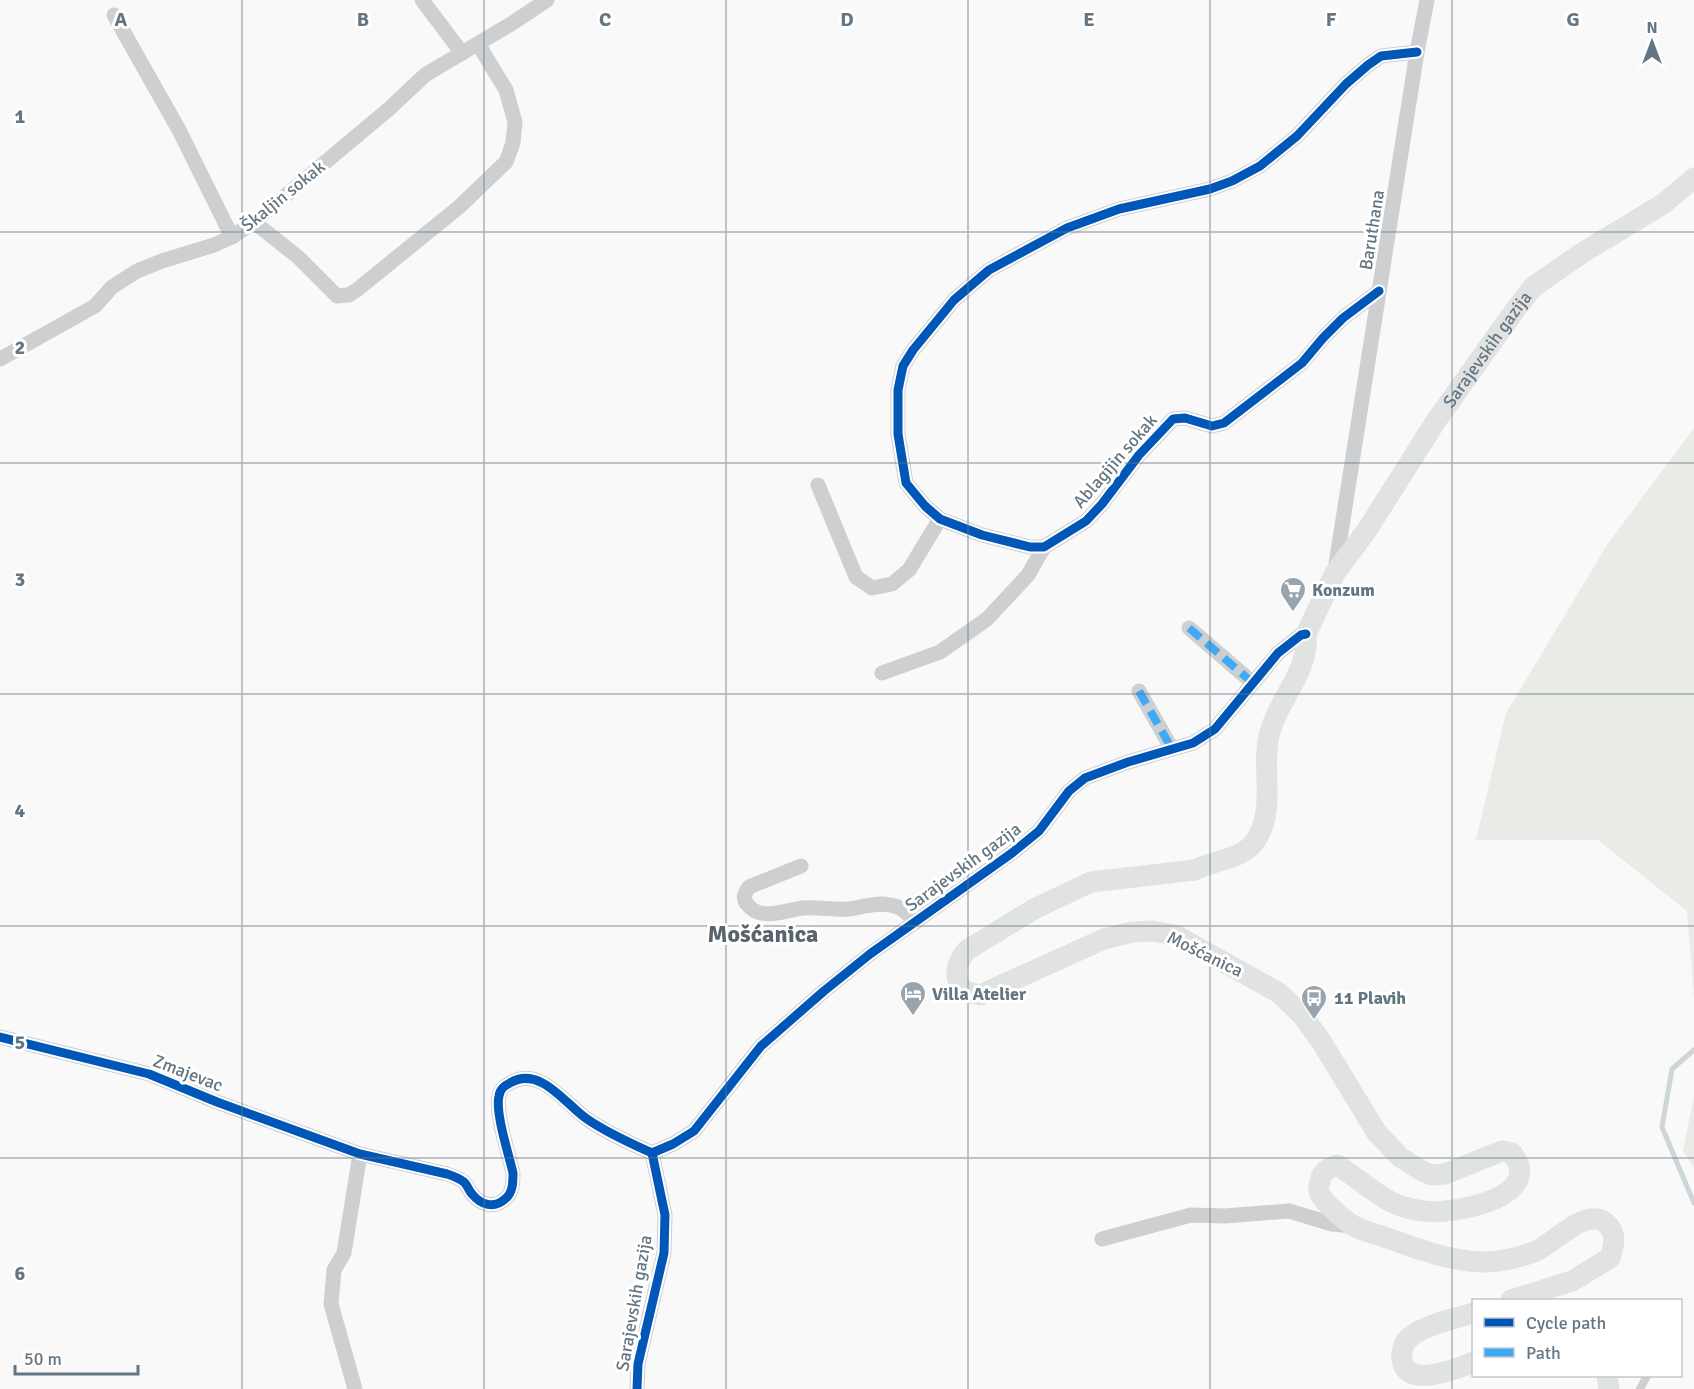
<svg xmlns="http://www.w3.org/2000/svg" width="1694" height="1389" viewBox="0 0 1694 1389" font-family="Signika,sans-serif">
  <rect width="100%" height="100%" fill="#f9f9f9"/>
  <g fill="#e8ebe6">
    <path d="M1694,428V998L1687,911L1598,840H1476L1506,713L1607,545Z"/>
    <path d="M1694,1095V1168L1683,1151Z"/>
  </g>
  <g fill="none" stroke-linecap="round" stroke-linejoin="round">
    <path stroke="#ced6d9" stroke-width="5" d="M1694,1050L1672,1069L1662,1127L1694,1203"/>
    <path stroke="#cecfd0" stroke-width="8" d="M1640,1389L1647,1376"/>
    <g stroke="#cecfd0" stroke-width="15">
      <path d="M422,0L462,53"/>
      <path d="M114,15L179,130L232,237"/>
      <path d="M254,222L298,257L337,296L349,295L358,289L459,207L506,162L513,143L515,122L506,90L478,44"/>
      <path d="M1379,291L1343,318L1323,338L1302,363L1224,423L1212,426L1185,418L1173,419L1139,455L1102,504L1086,521L1044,547H1030L982,535L940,519L925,506L906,483L898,434V390L903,366L913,350L954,300L989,270L1067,228L1119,209L1210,189L1232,181L1260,166L1297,136L1346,84L1368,65L1381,56L1417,52"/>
      <path d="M0,359L95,306L112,287L137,271L162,261L214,245L232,237L254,222L390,108L425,75L511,24L547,0"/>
      <path d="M818,485L856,577L872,588L892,584L909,570L940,519"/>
      <path d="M1335,570L1417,52L1427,0"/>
      <path d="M1189,628L1253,683"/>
      <path d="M882,673L940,652L987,619L1028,575L1044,547"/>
      <path d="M1139,691L1172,749"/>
      <path d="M801,866L749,887C745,893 742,897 747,904C760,922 785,910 803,908C818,907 834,910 849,909C862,907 876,902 890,905C901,906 908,914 916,922"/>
      <path d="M0,1037L149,1074L217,1102L360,1154L447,1174C453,1176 459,1178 464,1182C468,1186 469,1191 472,1194C481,1205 494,1209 505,1199C513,1193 513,1182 513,1173C509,1155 495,1113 499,1096C500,1089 504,1086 510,1083C540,1065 565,1104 587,1119C607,1133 630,1143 652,1153"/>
      <path d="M1102,1239L1191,1215L1225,1216L1289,1211L1332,1224L1352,1226"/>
      <path d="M355,1389L331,1304L334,1270L344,1253L360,1154"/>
      <path d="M637,1389L638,1364L664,1253L665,1215L652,1153L673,1144L694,1131L761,1046L824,991L870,954L1012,853L1039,831L1069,791L1085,778L1128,762L1193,743L1215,729L1278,653L1301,635L1306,634"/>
    </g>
    <g stroke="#e1e2e2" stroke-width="21">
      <path id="s1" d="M1511,1300L1572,1281L1610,1258C1614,1246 1617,1234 1607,1224C1587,1205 1555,1243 1536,1251C1519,1258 1500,1262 1482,1262C1449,1261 1415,1248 1384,1237C1375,1234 1363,1231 1354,1226C1345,1221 1321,1201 1319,1191C1318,1189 1319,1185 1320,1182C1321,1172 1328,1168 1337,1165C1357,1177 1382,1201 1404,1207C1415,1210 1433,1213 1445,1211C1472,1209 1543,1193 1512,1153L1502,1151L1445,1174L1432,1175L1422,1171L1400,1157L1377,1133L1321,1041L1302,1015L1279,993L1175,935L1152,931L1132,932L1104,939L980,995L963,991C953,976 955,964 967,950L1034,909L1091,882L1195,870C1214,860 1244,859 1256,840C1277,808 1260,766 1270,732C1279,698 1310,670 1306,634L1335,573L1367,530L1436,421L1515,310L1533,287L1582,253L1663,204L1694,178"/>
      <path d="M1474,1313C1453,1319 1426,1324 1409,1338C1404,1342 1401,1351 1402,1359C1405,1389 1454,1370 1474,1362"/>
      <path d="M1607,1376L1609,1389"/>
    </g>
    <g stroke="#3fa9f5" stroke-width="8" stroke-dasharray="15 8" stroke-linecap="butt">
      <path d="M1189,628L1253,683"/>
      <path d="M1139,691L1172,749"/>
    </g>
    <defs>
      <g id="cycleway">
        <path d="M1379,291L1343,318L1323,338L1302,363L1224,423L1212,426L1185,418L1173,419L1139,455L1102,504L1086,521L1044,547H1030L982,535L940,519L925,506L906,483L898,434V390L903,366L913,350L954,300L989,270L1067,228L1119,209L1210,189L1232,181L1260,166L1297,136L1346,84L1368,65L1381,56L1417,52"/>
        <path d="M0,1037L149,1074L217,1102L360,1154L447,1174C453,1176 459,1178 464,1182C468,1186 469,1191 472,1194C481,1205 494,1209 505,1199C513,1193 513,1182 513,1173C509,1155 495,1113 499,1096C500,1089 504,1086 510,1083C540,1065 565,1104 587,1119C607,1133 630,1143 652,1153"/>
        <path d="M637,1389L638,1364L664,1253L665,1215L652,1153L673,1144L694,1131L761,1046L824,991L870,954L1012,853L1039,831L1069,791L1085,778L1128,762L1193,743L1215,729L1278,653L1301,635L1306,634"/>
      </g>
    </defs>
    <use href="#cycleway" stroke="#fff" stroke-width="13"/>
    <use href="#cycleway" stroke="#0057b8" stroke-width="9"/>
  </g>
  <path fill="none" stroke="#657683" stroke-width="1.5" stroke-opacity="0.55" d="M242,0V1389M484,0V1389M726,0V1389M968,0V1389M1210,0V1389M1452,0V1389M0,232H1694M0,463H1694M0,694H1694M0,926H1694M0,1158H1694"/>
  <defs>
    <symbol id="supermarket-pin" viewBox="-11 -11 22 30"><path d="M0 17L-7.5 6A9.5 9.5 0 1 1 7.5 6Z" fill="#99a4ac" stroke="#fff"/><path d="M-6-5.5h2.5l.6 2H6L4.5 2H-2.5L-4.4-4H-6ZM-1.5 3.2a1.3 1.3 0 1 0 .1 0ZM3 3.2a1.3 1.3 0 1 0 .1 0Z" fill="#fff"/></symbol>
    <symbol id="hotel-pin" viewBox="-11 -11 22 30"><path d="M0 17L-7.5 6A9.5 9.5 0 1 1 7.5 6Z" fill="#99a4ac" stroke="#fff"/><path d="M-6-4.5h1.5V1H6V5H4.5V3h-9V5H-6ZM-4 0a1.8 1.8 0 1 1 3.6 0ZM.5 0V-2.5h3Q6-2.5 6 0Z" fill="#fff"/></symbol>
    <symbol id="bus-pin" viewBox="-11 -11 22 30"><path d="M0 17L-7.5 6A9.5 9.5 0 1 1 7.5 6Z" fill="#99a4ac" stroke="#fff"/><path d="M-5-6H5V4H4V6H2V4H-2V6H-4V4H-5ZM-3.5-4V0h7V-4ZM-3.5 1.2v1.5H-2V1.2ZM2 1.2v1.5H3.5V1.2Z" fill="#fff"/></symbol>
  </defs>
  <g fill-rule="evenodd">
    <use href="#supermarket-pin" x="1278" y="575" width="30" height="40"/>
    <use href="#hotel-pin" x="898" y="979" width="30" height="40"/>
    <use href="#bus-pin" x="1299" y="983" width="30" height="40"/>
  </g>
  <g text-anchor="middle" stroke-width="6" stroke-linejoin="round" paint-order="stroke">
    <g font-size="18" fill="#657683" stroke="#fff">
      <text transform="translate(283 196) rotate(-39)" y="6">Škaljin sokak</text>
      <text transform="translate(1372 230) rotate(-81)" y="6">Baruthana</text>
      <text dy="6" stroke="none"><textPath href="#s1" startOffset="2318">Sarajevskih gazija</textPath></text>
      <text transform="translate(1115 461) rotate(-49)" y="6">Ablagijin sokak</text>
      <text transform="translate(963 867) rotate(-36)" y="6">Sarajevskih gazija</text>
      <text transform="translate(1205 954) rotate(26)" y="6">Mošćanica</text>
      <text transform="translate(188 1073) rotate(21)" y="6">Zmajevac</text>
      <text transform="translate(634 1303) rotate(-80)" y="6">Sarajevskih gazija</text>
    </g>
    <g font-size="18" font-weight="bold" fill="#657683" stroke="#fff" text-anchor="start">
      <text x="1312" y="596">Konzum</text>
      <text x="932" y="1000">Villa Atelier</text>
      <text x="1334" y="1004">11 Plavih</text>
    </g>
    <g font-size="24" font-weight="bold" fill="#57646e" stroke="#fff">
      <text x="763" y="942">Mošćanica</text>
    </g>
  </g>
  <g font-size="20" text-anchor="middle" font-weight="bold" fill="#657683" stroke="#fff" stroke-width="6" stroke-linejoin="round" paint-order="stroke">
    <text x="121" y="26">A</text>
    <text x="363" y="26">B</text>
    <text x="605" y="26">C</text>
    <text x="847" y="26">D</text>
    <text x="1089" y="26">E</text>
    <text x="1331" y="26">F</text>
    <text x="1573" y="26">G</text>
    <text x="20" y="123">1</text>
    <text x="20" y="354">2</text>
    <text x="20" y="586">3</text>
    <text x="20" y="817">4</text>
    <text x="20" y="1049">5</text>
    <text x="20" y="1280">6</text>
  </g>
  <rect x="1472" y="1299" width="210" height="78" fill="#ffffff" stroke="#c1c8cd" stroke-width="1.5"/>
  <rect x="1484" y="1318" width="30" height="9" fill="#0057b8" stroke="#c1c8cd" stroke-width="1.5"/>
  <text x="1526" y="1329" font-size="18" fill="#657683">Cycle path</text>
  <rect x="1484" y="1348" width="30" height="9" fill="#3fa9f5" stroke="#c1c8cd" stroke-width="1.5"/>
  <text x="1526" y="1359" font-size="18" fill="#657683">Path</text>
  <g transform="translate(1652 42)" stroke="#ffffff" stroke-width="4.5" paint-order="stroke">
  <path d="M0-4.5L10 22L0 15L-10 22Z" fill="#657683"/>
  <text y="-9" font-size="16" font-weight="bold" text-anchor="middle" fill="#657683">N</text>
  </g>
  <path d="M15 1365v9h123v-9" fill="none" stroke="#657683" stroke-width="3"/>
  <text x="24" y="1365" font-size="18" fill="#657683" stroke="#ffffff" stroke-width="4.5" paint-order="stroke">50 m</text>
</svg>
